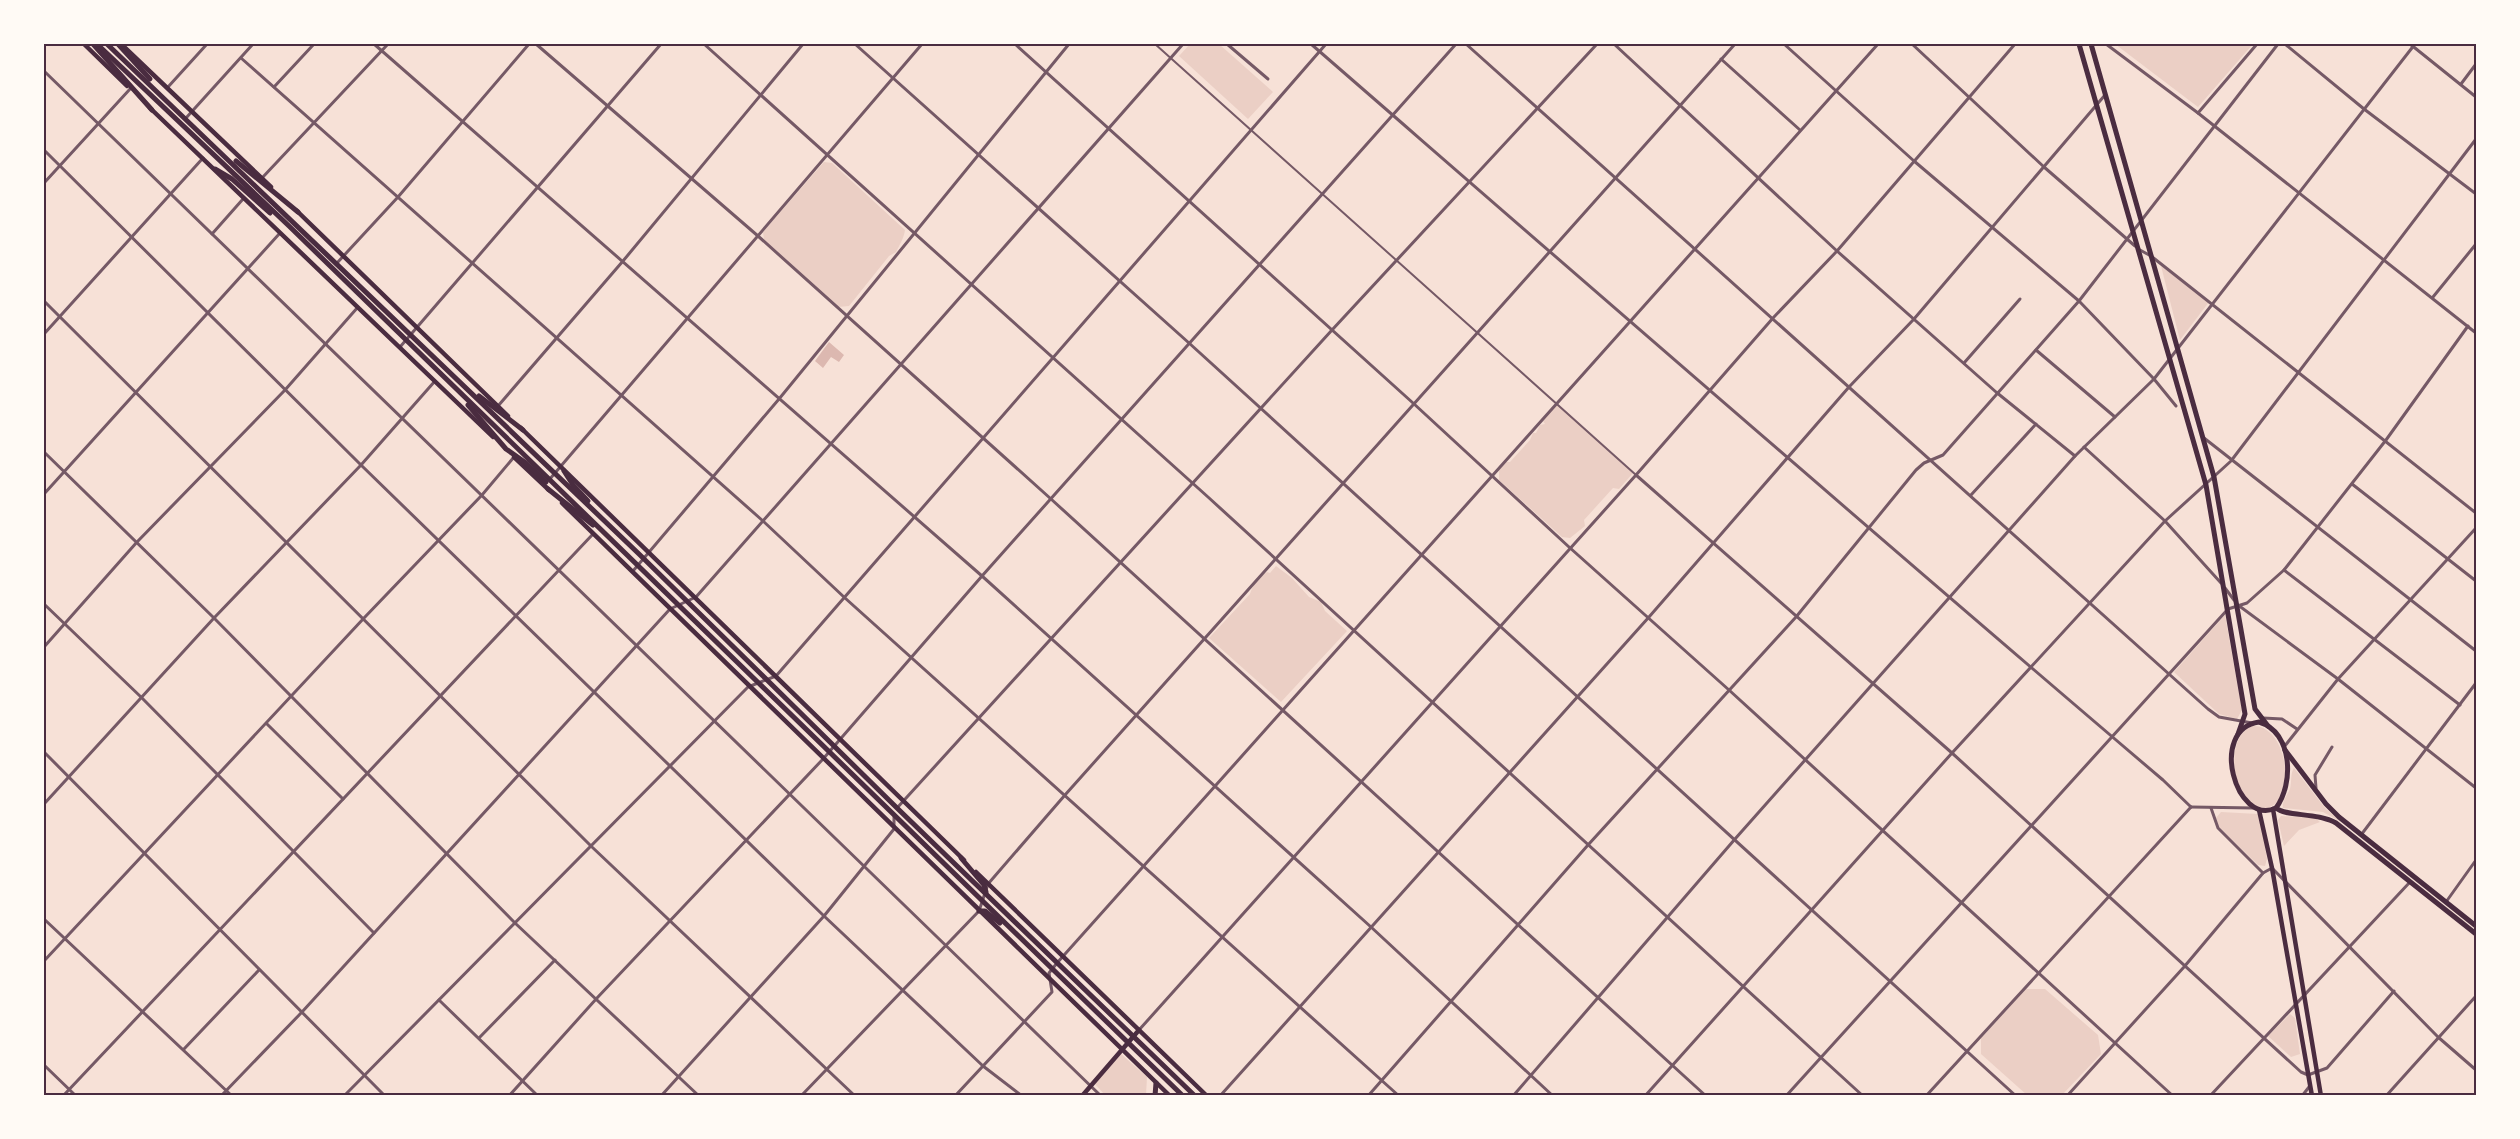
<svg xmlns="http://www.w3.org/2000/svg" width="2520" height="1139" viewBox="0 0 2520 1139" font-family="'Fira Sans',sans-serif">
  <rect width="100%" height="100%" fill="#f7e1d7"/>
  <g fill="#ebcfc5">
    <path d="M1190,44H1219L1273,92L1248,119L1179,56Z"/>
    <path d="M2115,44H2253L2198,107Z"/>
    <path d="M824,162L832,163L905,230C904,238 899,246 896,252L889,256L849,306L838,307L764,240L763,232Z"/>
    <path d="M2161,266L2209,302L2180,340Z"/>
    <path d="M1557,404L1633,473L1619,489L1613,488L1584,520L1585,526L1570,538L1562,537L1499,480V469L1506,462H1510L1530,440L1533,433H1536L1540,425L1545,424L1543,421Z"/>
    <path d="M1276,566L1292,578L1309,597L1321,602L1325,611L1347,631L1281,702L1209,638L1250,594C1253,584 1259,578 1267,572L1270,573Z"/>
    <path d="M2225,615L2242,710L2237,719L2219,714L2174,672Z"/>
    <path d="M2252,726C2290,724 2297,806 2265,808C2234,810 2221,739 2252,726Z"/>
    <path d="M2294,768L2325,808L2341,822L2323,812L2283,808C2282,800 2287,796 2290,789C2292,781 2290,774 2294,768Z"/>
    <path d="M2221,812L2258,814L2261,820L2267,859L2265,866L2258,865L2218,826L2216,818Z"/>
    <path d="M2281,816L2315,818L2320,822L2299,830L2284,846L2278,820Z"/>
    <path d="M2026,989H2045L2098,1035L2101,1054L2062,1095H2027L1981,1054V1038Z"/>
    <path d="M2290,1014L2295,1018L2300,1054L2291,1057L2268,1036Z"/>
    <path d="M1121,1054L1147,1077L1146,1095H1105L1095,1084Z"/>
  </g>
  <path fill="#dcb8b0" d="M829,342L844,355L839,362L831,357L823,368L815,361Z"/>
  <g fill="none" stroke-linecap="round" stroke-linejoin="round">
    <path stroke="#755966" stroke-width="2" d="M1155,44L1636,475"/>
    <g stroke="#755966" stroke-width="3">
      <path d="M374,44L982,576L1371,927L1553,1096"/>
      <path d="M536,44L758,236L1051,499L1706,1096"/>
      <path d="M704,44L1208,497L1863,1096"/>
      <path d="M855,44L1189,343L2016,1096"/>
      <path d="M1015,44L1413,403L1569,547L1729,690L2173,1096"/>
      <path d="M1227,44L1268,79"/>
      <path d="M1311,44C1594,290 1877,537 2163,780L2191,807"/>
      <path d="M1466,44L2208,709L2219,717L2252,723"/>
      <path d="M1614,44L1837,251L1996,392L2075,456"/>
      <path d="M1784,44L1914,161L2079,301L2154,379L2176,406"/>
      <path d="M1912,44L2044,167L2135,246"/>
      <path d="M2106,44L2198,113L2476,333"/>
      <path d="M2285,44L2364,109L2476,194"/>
      <path d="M2410,44L2476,97"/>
      <path d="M241,58L763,521L845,598L1399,1096"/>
      <path d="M1721,59L1800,130"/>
      <path d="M44,71L1101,1096"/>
      <path d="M2461,84L2476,64"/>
      <path d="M168,87L207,44"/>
      <path d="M274,87L314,44"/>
      <path d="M2198,113L2257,44"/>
      <path d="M186,118L253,44"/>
      <path d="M44,150L361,465L824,916L983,1066L1022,1096"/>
      <path d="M262,178L388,44"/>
      <path d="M44,183L130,89"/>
      <path d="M212,234L243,199"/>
      <path d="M2140,250L2151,256L2476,513"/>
      <path d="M337,263L398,197L529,44"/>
      <path d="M2433,297L2476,244"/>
      <path d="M44,301L592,847L855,1096"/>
      <path d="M44,334L203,158"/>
      <path d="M400,347L661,44"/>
      <path d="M2036,350L2115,417"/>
      <path d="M1964,363L2020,299"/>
      <path d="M498,406L623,261L803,44"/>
      <path d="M2204,438L2476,651"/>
      <path d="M2084,447L2165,521L2221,583"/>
      <path d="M44,452L214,618L515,923L699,1096"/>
      <path d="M1636,475L1952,753L2301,1072L2308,1075L2327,1068L2394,991"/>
      <path d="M549,480L922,44"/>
      <path d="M2352,484L2476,581"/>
      <path d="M44,494L280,233"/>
      <path d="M1971,495L2036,424"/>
      <path d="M2284,570L2460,705"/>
      <path d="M633,571L779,399L1069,44"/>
      <path d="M2225,588L2234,600"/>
      <path d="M44,604L141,697L374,933"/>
      <path d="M2238,605L2338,679L2476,788"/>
      <path d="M44,647L137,542L285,390L358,307"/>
      <path d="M2263,718L2282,719L2297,729"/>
      <path d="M267,724L343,799"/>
      <path d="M2284,747L2338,679L2476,528"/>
      <path d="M44,752L385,1096"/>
      <path d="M2316,788L2315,775L2332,747"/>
      <path d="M44,804L214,618L361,465L435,381"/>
      <path d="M2191,807L2254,808"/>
      <path d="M897,808L1332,330L1597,44"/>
      <path d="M2211,808L2218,828L2263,873"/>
      <path d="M2361,835L2476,683"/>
      <path d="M2446,902L2476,860"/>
      <path d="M44,919L232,1096"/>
      <path d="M44,961L364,618L482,495L514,457"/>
      <path d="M439,1000L538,1096"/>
      <path d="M1139,1030L1636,475L1773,318L1837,251L2015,44"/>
      <path d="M479,1038L555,960"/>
      <path d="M184,1049L259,970"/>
      <path d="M44,1065L76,1096"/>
      <path d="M63,1096L593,534"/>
      <path d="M221,1096L302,1012L670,609L696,597L1183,44"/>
      <path d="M344,1096L748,687L776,676L1326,44"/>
      <path d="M509,1096L597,998L823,759L982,576L1456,44"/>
      <path d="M661,1096L824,916L894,829V817"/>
      <path d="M801,1096L979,911L988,884L1065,795L1735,44"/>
      <path d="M955,1096L1052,992L1049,973L1057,963L1878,44"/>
      <path d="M1220,1096L1649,617L1849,387L1914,319L2105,95"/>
      <path d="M1368,1096L1588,845L1796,617L1916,470L1924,463L1943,455L2079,301L2278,44"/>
      <path d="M1513,1096L1735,839L2075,456L2154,379L2415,44"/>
      <path d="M1645,1096L1952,753L2165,521L2231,461L2476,139"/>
      <path d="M1786,1096L2228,609L2247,603L2284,570L2386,440L2468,326"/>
      <path d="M1926,1096L2191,807"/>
      <path d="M2067,1096L2184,967L2263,873L2272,868L2438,1037L2476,1070"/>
      <path d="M2210,1096L2410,882"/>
      <path d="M2302,1096L2309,1087"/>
      <path d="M2386,1096L2476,996"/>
    </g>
    <g stroke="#4a2c40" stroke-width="4.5">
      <path d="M84,44L127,86"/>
      <path d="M121,44L271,187"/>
      <path d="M150,108L493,437"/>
      <path d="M297,211L508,416"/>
      <path d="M521,428L964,860"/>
      <path d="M514,457L549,490"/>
      <path d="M562,503L1170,1096"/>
      <path d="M2273,809L2321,1096"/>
      <path d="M2259,810L2272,868L2312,1096"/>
      <path d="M976,872L1207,1096"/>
      <path d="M1082,1096L1139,1030"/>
    </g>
    <g stroke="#4a2c40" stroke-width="5">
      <path d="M2079,44L2206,485L2245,714L2238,734"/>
      <path d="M2091,44L2214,477L2255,709L2268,726"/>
      <path d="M2259,722C2293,732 2294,784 2276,808C2236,827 2208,729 2259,722Z"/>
      <path d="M2285,750L2326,804L2339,817L2476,926"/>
      <path d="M2276,808C2286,817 2317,812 2336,823L2476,934"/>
      <path d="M1155,1096L1156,1083"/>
    </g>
    <g stroke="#4a2c40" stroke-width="5">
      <path d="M93,44L152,110"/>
      <path d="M97,44L289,226L1183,1096"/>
      <path d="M107,44L639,554L897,808L1195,1096"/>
      <path d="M118,44L150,79"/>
      <path d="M236,161L298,212"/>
      <path d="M215,169L232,179L270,213"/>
      <path d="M479,396L523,430"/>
      <path d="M468,405L506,449L526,463L546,482"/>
      <path d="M564,471L573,485L588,501"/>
      <path d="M548,489L593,525"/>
      <path d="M961,858L984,885L986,892"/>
      <path d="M979,911H985L1000,923"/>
    </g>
  </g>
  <rect width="2520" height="1139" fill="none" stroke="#fffaf5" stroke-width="90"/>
  <rect x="45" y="45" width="2430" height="1049" fill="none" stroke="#4a2c40" stroke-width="2"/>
</svg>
